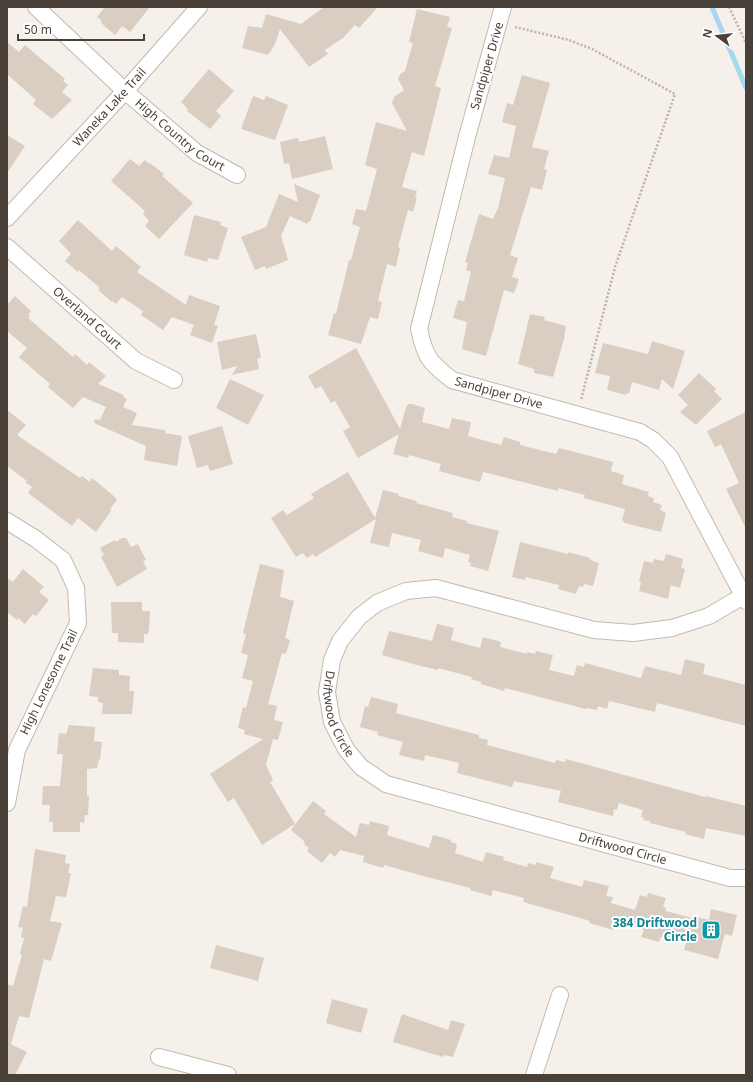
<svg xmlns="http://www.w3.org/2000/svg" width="753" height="1082" viewBox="0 0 753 1082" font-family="'Noto Sans',sans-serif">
  <rect width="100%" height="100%" fill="#f5f0e9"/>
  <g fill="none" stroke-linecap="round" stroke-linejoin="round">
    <path stroke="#a6d8f1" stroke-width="5" d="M712,7L746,88"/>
  </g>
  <g fill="#d9cec1">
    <path d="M105,7H150L130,32L122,26L115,35L101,23L102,21L97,17Z"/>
    <path d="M324,7H378L359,28L355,25L343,38L325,50L328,54L309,67L280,29L275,44L268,55L242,48L248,26L262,28L266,14L301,24Z"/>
    <path d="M417,9L450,17L447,27L452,28L435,86L441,88L424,156L412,152L402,187L417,191L415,197H417L413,212L408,210L398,247L400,248L396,267L387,264L378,301L382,302L378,319L370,317L361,344L328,335L334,313L336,314L349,260H351L360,227L352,224L356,209L366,211L377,169L365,165L376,122L407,131L392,103L394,97L404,90L398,79L400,74L405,71L413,43L409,42Z"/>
    <path d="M7,42L19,52L25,45L65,79L63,81L68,85L62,92L72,100L52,119L33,104L36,100L7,74Z"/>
    <path d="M209,69L234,91L216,111L221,116L210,129L187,111L188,109L181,102Z"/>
    <path d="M522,75L550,83L532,147L549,151L544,169L547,170L542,190L531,187L510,255L518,258L512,277L519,279L514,293L504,290L486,356L462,349L467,322L453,318L458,300L464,301L471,272L466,270L468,263L465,262L479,214L493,219L498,208L505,178L488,174L494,155L509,158L516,126L502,122L507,103L513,105Z"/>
    <path d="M253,96L264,100L266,96L288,105L275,140L241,129Z"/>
    <path d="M7,135L25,146L7,173Z"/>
    <path d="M325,136L333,169L292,179L289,163L284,164L280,142L298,138L299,142Z"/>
    <path d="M130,159L139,166L145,160L149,164L150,163L164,174L162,176L193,203L159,239L145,226L149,221L143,214L145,211L111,181Z"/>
    <path d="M294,184L320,195L310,222L309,221L307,224L290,216L281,236L288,260L266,269L265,266L255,270L241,237L266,227L279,194L298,202Z"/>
    <path d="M194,215L221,222L220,225L228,228L218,260L208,258L207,262L184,255Z"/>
    <path d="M78,220L112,251L116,246L141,267L137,272L186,305L189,295L220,306L214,325L218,326L212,343L190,335L194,325L172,317L163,330L141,315L143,311L122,297L116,304L113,301L112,302L98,290L100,288L79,270L78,272L65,261L71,254L59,241Z"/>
    <path d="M15,296L31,311L28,315L30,316L28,318L73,357L75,354L87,365L89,362L106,376L98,384L124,395L123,397L127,399L123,407L137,413L132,425L165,430V433L182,436L177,466L144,460L146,446L94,423L95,419L100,420L106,407L83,397L73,408L48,387L50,384L19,357L27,348L7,331V305Z"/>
    <path d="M530,314L545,317L544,320L566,326L564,339L553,377L534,373V369L518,364Z"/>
    <path d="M256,334L261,358L257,359L259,369L232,375L237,366L222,370L217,342Z"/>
    <path d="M652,341L685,351L673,389L662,379L659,390L632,382L629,394L626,393V395L607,390L610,376L595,373L603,343L648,354Z"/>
    <path d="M356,348L400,429L406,407H407L408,404H412L425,408L422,422L449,429L452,418L471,422L468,436L501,445L504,437L520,442V445L556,454L559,448L613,462L611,471L624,475L622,484L649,492L648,496L654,498L653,502L662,505L660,510L666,513L661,532L625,523L622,520L625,509L584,498L585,495L558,488V491L483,472L480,482L439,471L441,464L409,455L408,458L393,454L399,434L358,458L343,431L350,427L335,401L331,403L321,386L315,389L308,376Z"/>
    <path d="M699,373L716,389L714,391L722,399L696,425L680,412L688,405L678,395Z"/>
    <path d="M230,379L264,395L248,425L216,408Z"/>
    <path d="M7,410L26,425L17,435L80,478L82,476L90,482L92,478L115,497L117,500L110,509L111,511L96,532L78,518L72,526L28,493L32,487L25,482L27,481L7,466Z"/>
    <path d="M746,412V529L726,489L739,483L721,444L715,447L707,431Z"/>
    <path d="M222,426L233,464L210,471L208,465L197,468L188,436Z"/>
    <path d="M348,472L375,518L383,490L399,494L398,496L417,501L416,503L453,513L452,517L467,521V523L499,531L488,571L470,566L471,563L468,562L470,555L445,548L443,558L418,551L421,540L392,533L389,547L370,543L376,519L315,557L313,554L307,558L303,553L296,557L271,518L283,510L287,515L314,498L311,494Z"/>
    <path d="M122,538H126L131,547L138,544L146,560L143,561L147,569L117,587L101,557L104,555L100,548L115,540L116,542Z"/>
    <path d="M520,542L568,554V552L590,558V560L599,563L593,586L584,584L583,587L579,586L576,594L558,589L559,585L526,577L525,580L512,577Z"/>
    <path d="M666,554L683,559L681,568L685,569L680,588L671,585L668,599L639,591L641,582L639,581L644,561L653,563L654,559L664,561Z"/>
    <path d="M260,564L284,570L280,597L294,601L285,638L290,640L286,654L282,653L268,704L277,706L274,720L283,722L278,740L273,739L266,765L273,780L270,782L295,824L262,845L234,798L228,802L210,774L263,739L244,734L245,730L238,728L243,707L246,708L253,681L242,678L248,655L241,653L246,634L243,633Z"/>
    <path d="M23,569L44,587L39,592L49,600L36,616L33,614L25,624L18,618L17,620L7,612V578L13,582Z"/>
    <path d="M111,602H142V611H150L149,630L148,634H144V643L118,642V633H112Z"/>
    <path d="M437,624L454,628L451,640L480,648L483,637L501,642L500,647L527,654V652L535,654L536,651L553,655L549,670L574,676L577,665L584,667L585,663L641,678L645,666L681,675L685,659L705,664L703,674L746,685V726L657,703L655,712L609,701L607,709L598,706L597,710L587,708L586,709L505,688L504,691L481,684V682L471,679L472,677L438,668V670L413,664L382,655L389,631L432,641Z"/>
    <path d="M93,668L119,670V675L130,676L129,691H134L132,714H102L103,703L98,702V697L89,696Z"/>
    <path d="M371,697L398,704L396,713L479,735V738L488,740L487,745L555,763L556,760L565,762L566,759L705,797L706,796L746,806V836L706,828L704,839L685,834L686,832L650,823V821L643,820L644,818L641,817L643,810L619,803L617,810L614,809L613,816L558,802L561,791L514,781L512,787L457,773L459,763L425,755L424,761L399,755L403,742L377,735L378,732L360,727L365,706L368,707Z"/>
    <path d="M69,725L95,727L94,741L102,742L100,760L99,759L97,768L87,769V796H89L88,815H85L84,823L80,822V832H53V822H49L50,805H42L43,786H60L63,754H57L59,733L66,734Z"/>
    <path d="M313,801L326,811L324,814L356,837L360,823L369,825L370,821L389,826L387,835L429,848L433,835L451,840V842L457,844L455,853L483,862L486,852L504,857L503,860L527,867L528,863L536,865V862L554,867L550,878L582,887L584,880L609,886L606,896L613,897L611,903L635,910L640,895L647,897L648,893L666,898L663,907L666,908V911L692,918L693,916L709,920L711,909L737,915L732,936L725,934L718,959L684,950L686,943L661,937L659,942L641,937L644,930L615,921L613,930L589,923L590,921L580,918L523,902L524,898L493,890L491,896L470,890V888L427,877L384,865L383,868L363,862L364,856L340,850L335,857L330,853L322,863L307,851L309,848L304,844L305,842L291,830Z"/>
    <path d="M35,849L66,855L65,863L70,864L68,873H71L66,897L56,896L50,921L62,923L51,961L44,959L29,1018L19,1016L11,1044H10L27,1052L15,1075H7V984L13,986L22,955L20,954L24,938L21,937L23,928L18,927L23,906L27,907Z"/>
    <path d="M216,945L264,958L258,981L210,968Z"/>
    <path d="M332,999L368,1009L361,1033L326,1023Z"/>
    <path d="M402,1014L448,1030L451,1020L465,1024L453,1057L444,1055L443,1057L393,1042Z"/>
  </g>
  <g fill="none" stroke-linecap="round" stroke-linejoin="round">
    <defs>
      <g id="street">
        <path id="s1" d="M36,7L125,91L197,153L237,175"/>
        <path id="s2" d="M503,7L467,137L419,329C425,357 429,362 452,380L640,432L653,440L670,457L746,601"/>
        <path id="s3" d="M7,218L125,91L199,7"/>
        <path id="s4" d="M7,247L136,361L174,380"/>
        <path d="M7,521L36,539L63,560L76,588L78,623L17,750L7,803"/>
        <path id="s5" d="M743,596L709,616L672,628L633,633L594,630L436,588L406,591L377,603L359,617L340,641L332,660L327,692L332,722L346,749L361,767L386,784L730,878H746"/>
        <path d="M159,1057L228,1075"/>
        <path d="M534,1075L560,995"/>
      </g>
    </defs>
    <use href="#street" stroke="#c3baaf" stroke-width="18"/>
    <g stroke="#c2b29d" stroke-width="2.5" stroke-dasharray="2 2" stroke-linecap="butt">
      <path d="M729,7L746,43"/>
      <path d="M515,27L569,40L592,49L675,94L615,267L581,400"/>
    </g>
    <use href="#street" stroke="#fff" stroke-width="16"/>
  </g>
  <defs>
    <symbol id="building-square" viewBox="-11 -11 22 22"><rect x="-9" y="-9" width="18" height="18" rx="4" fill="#0f9aa8" stroke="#fff"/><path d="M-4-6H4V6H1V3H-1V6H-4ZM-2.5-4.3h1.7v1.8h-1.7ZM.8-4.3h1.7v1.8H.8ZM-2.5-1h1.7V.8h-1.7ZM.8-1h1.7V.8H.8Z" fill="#fff"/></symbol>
  </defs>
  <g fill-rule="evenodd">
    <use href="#building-square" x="700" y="919" width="22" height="22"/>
  </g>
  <g text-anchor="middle" stroke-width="4" stroke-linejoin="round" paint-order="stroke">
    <g font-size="12" fill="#494037" stroke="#fff">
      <text transform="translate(487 66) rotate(-74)" y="4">Sandpiper Drive</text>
      <text dy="4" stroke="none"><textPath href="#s3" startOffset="151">Waneka Lake Trail</textPath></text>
      <text dy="4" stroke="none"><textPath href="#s1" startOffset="193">High Country Court</textPath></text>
      <text dy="4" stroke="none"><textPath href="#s4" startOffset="107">Overland Court</textPath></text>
      <text dy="4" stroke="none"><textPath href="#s2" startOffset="444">Sandpiper Drive</textPath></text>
      <text transform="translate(49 682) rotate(-64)" y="4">High Lonesome Trail</text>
      <text dy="4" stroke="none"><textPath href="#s5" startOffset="512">Driftwood Circle</textPath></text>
      <text dy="4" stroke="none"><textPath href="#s5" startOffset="848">Driftwood Circle</textPath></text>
    </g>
    <g font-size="12" font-weight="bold" fill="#0d838f" stroke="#fff" text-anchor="end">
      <text x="697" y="927">384 Driftwood<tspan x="697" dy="14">Circle</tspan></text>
    </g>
  </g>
  <rect width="753" height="1082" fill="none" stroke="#494037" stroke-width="16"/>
  <g transform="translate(717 36) rotate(285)" stroke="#ffffff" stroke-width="3" paint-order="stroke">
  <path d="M0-3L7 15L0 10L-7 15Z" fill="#494037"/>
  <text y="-6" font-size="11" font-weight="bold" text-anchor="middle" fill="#494037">N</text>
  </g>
  <path d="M18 34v6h126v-6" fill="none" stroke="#494037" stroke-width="2"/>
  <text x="24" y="34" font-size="12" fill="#494037" stroke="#ffffff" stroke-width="3" paint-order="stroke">50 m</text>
</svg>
